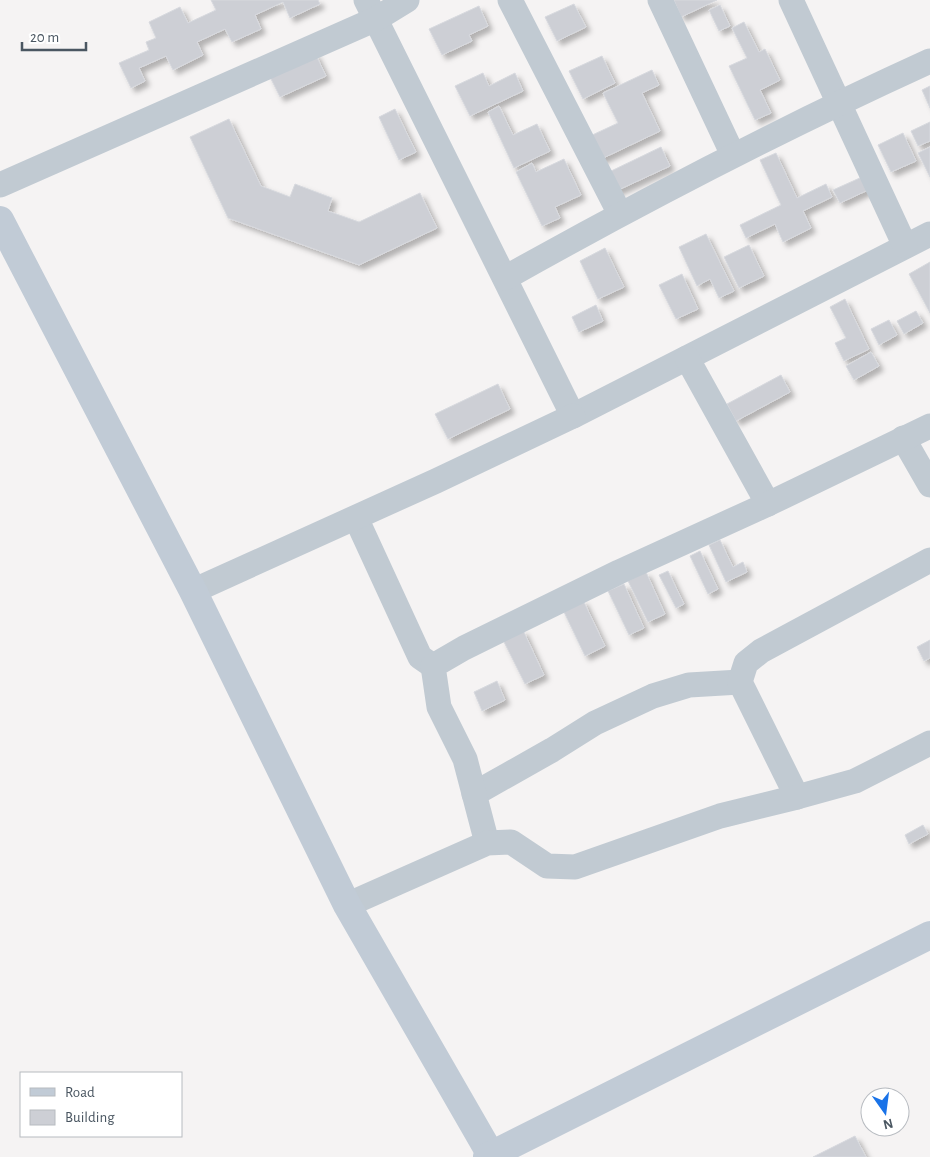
<svg xmlns="http://www.w3.org/2000/svg" width="930" height="1157" viewBox="0 0 930 1157" font-family="'Alegreya Sans',sans-serif">
  <defs>
    <filter id="shadow"><feDropShadow dx="4.5" dy="4.5" stdDeviation="2.5" flood-color="#0004"/></filter>
  </defs>
  <rect width="100%" height="100%" fill="#f5f3f3"/>
  <g fill="#cdcfd5" stroke="#d7d9de" filter="url(#shadow)">
    <path d="M211,0H318L320,4L290,18L283,2L255,15L261,29L232,42L225,29L197,42L203,55L173,70L166,56L139,68L145,81L131,88L119,63L149,50L146,42L156,38L149,22L180,7L188,23L216,10Z"/>
    <path d="M674,0H717L681,17Z"/>
    <path d="M574,4L586,27L557,41L545,17Z"/>
    <path d="M720,5L730,26L719,31L709,10Z"/>
    <path d="M479,6L488,26L469,35L472,41L442,55L429,29Z"/>
    <path d="M744,22L759,52L765,49L780,80L760,90L771,113L755,120L729,66L747,58L732,28Z"/>
    <path d="M315,53L326,76L280,97L269,75Z"/>
    <path d="M602,56L615,83L583,99L569,71Z"/>
    <path d="M652,70L659,85L642,93L660,131L599,160L588,137L618,123L603,93Z"/>
    <path d="M483,73L489,86L515,73L523,91L470,116L455,86Z"/>
    <path d="M930,86V108L922,90Z"/>
    <path d="M499,106L513,135L537,124L550,151L514,168L488,112Z"/>
    <path d="M395,109L416,152L399,160L379,117Z"/>
    <path d="M229,119L261,186L290,197L295,184L332,198L328,211L359,222L420,193L437,228L359,265L228,218L190,137Z"/>
    <path d="M930,122V141L918,146L911,131Z"/>
    <path d="M903,133L916,161L891,172L878,145Z"/>
    <path d="M661,147L670,166L616,191L607,173Z"/>
    <path d="M930,147V177L918,153Z"/>
    <path d="M776,153L797,198L826,184L832,197L803,211L811,228L783,242L775,224L746,238L740,225L781,205L760,160Z"/>
    <path d="M564,159L581,195L555,207L560,218L542,226L516,172L532,163L536,172Z"/>
    <path d="M862,177L868,190L840,203L833,190Z"/>
    <path d="M706,234L734,291L719,298L710,279L697,286L679,247Z"/>
    <path d="M749,245L764,276L739,288L724,257Z"/>
    <path d="M605,248L624,287L598,299L580,261Z"/>
    <path d="M930,262V313L909,274Z"/>
    <path d="M682,274L698,309L676,319L659,285Z"/>
    <path d="M845,299L869,349L844,361L835,343L846,338L830,307Z"/>
    <path d="M596,305L603,321L579,332L572,317Z"/>
    <path d="M916,311L923,323L904,334L897,321Z"/>
    <path d="M889,320L897,335L879,345L871,329Z"/>
    <path d="M871,352L879,366L854,380L846,366Z"/>
    <path d="M781,375L790,392L736,421L727,404Z"/>
    <path d="M498,384L510,409L448,439L435,414Z"/>
    <path d="M720,540L733,567L743,562L747,572L726,582L709,545Z"/>
    <path d="M700,551L718,589L708,594L690,556Z"/>
    <path d="M668,571L684,604L676,608L659,575Z"/>
    <path d="M646,572L665,614L648,622L628,581Z"/>
    <path d="M624,584L644,628L629,635L608,591Z"/>
    <path d="M583,600L605,646L585,656L563,610Z"/>
    <path d="M523,630L544,675L525,684L503,640Z"/>
    <path d="M930,640V658L924,661L917,647Z"/>
    <path d="M497,681L505,700L482,711L474,692Z"/>
    <path d="M923,825L928,834L909,844L905,835Z"/>
    <path d="M855,1136L866,1157H813Z"/>
  </g>
  <g fill="none" stroke-linecap="round" stroke-linejoin="round">
    <g stroke="#c1cad2" stroke-width="25">
      <path d="M366,0L573,416L930,234"/>
      <path d="M510,0L620,214"/>
      <path d="M660,0L733,155"/>
      <path d="M791,0L905,246"/>
      <path d="M0,185L376,19L407,0"/>
      <path d="M505,278C644,200 785,127 930,61"/>
      <path d="M687,358L768,504"/>
      <path d="M903,438L930,485"/>
      <path d="M356,518L420,657L433,666"/>
      <path d="M193,591L436,481L573,416"/>
      <path d="M474,794L552,750L595,723L653,696L689,685L740,682"/>
      <path d="M797,797L740,682L746,663L761,651L930,560"/>
      <path d="M487,843L465,759L439,707L433,666L464,648L619,572L768,504L930,426"/>
      <path d="M347,905L487,843L511,842L547,866L575,867L720,816L797,797L855,781L930,743"/>
    </g>
    <g stroke="#c1cbd6" stroke-width="28">
      <path d="M0,220L193,591L347,905L491,1155"/>
      <path d="M487,1157L930,935"/>
    </g>
  </g>
  <rect x="20" y="1072" width="162" height="65" fill="#ffffff" stroke="#b7bbc0"/>
  <rect x="30" y="1088" width="25" height="8" fill="#c1cbd6" stroke="#b7bbc0"/>
  <text x="65" y="1097" font-size="15" fill="#4a5661">Road</text>
  <rect x="30" y="1110" width="25" height="15" fill="#cdcfd5" stroke="#b7bbc0"/>
  <text x="65" y="1122" font-size="15" fill="#4a5661">Building</text>
  <g transform="translate(885 1112) rotate(166)"><circle r="24" fill="#ffffff" stroke="#b7bbc0"/>
  <path d="M0-4L9 19L0 12L-9 19Z" fill="#1a73e8"/>
  <text y="-8" font-size="14" font-weight="bold" text-anchor="middle" fill="#4a5661">N</text>
  </g>
  <path d="M22 42v8h64v-8" fill="none" stroke="#4a5661" stroke-width="2.5"/>
  <text x="30" y="42" font-size="15" fill="#4a5661" stroke="#ffffff" stroke-width="4" paint-order="stroke">20 m</text>
</svg>
